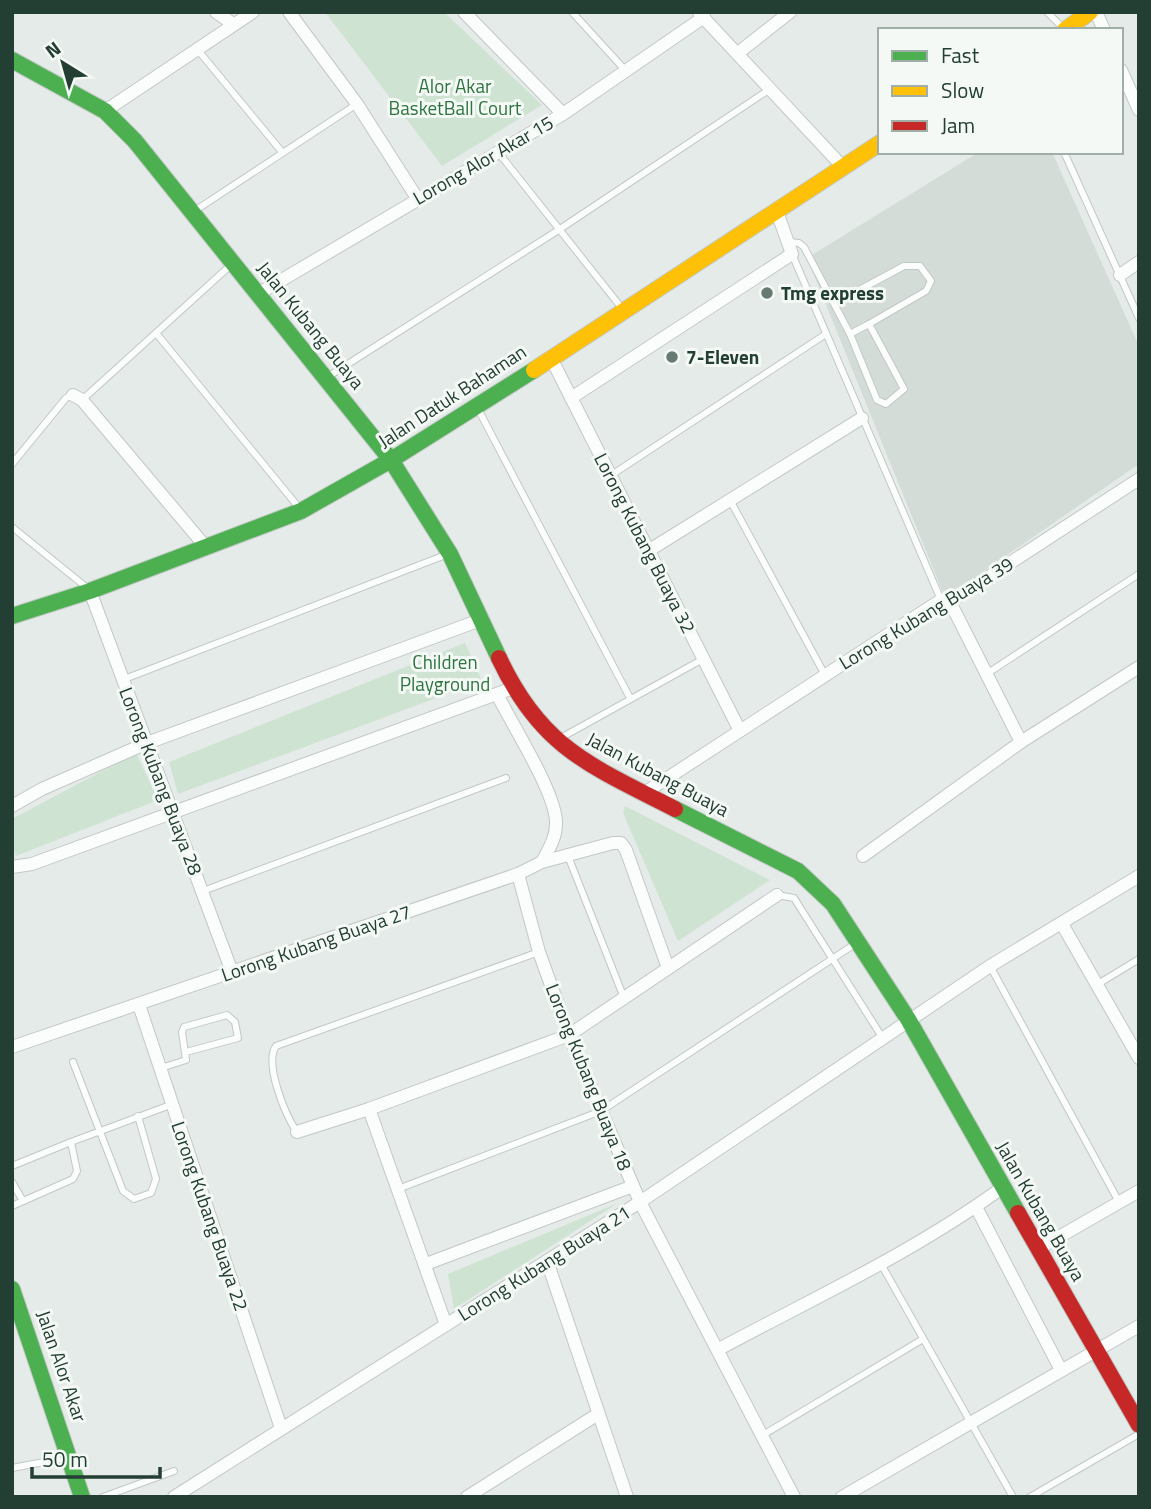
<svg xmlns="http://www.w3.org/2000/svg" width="1151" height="1509" viewBox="0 0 1151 1509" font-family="'Titillium Web',sans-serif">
  <rect width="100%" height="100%" fill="#e5ebe8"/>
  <path fill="#d4dcd7" d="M979,152H1052L1139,346V464L945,598L807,258Z"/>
  <g fill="#cfe3d3">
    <path d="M325,12H444L542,105L442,166Z"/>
    <path d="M465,643L482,681L178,794L169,762Z"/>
    <path d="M136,753L158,800L16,856L12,845V819Z"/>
    <path d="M625,806L770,880L678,941L623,813Z"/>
    <path d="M618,1203L454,1309L448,1274Z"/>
  </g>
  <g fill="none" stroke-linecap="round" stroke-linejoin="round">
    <defs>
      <g id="lane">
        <path d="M572,12L626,71"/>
        <path d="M1047,12L1063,28"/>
        <path d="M197,49L282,152"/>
        <path d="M498,152L624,311"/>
        <path d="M1064,152L1139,318"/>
        <path d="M196,210L357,104"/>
        <path d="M787,242L799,243L804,247L850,334L877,400L886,404L904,389L869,324L926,291L931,281L920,266H904L835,303"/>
        <path d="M792,254L941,600"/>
        <path d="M156,333L300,509"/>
        <path d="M850,334L869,324"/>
        <path d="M329,376L557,231L770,89"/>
        <path d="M82,400L232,264"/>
        <path d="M478,409L630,698"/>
        <path d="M12,464L66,398L72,395"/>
        <path d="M610,476L826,334"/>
        <path d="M730,500L825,675"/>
        <path d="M12,527L86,587"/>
        <path d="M988,673L1139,574"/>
        <path d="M122,680L448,554"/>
        <path d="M557,740L703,659"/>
        <path d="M568,856L624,998"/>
        <path d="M203,891L506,778"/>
        <path d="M777,895L794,898L882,1037"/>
        <path d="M990,966L1119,1202"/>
        <path d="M1098,984L1139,959"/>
        <path d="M73,1062L123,1191L134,1199L151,1193L156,1179L138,1116"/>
        <path d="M161,1068L186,1060L182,1032L184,1027L227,1015L235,1022L238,1038L186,1052"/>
        <path d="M297,1132C285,1115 264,1063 276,1046L539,952"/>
        <path d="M12,1166L71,1142"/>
        <path d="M12,1182L23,1201"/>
        <path d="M398,1189L601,1111L855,944"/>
        <path d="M12,1206L73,1179L77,1171L71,1142L173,1104"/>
        <path d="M881,1264L1013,1497"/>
        <path d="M763,1435L923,1339"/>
        <path d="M12,1468L65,1458"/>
        <path d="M103,1497L174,1471"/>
        <path d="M1030,1497L1139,1434"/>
      </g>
      <g id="street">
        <path d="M216,12L233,24"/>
        <path d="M289,12L357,104L417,198"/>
        <path d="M464,12L563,114"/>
        <path d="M1096,12L1104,30"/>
        <path d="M699,13L842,166"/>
        <path d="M738,53L790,12"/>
        <path d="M1121,70L1139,110"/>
        <path d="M105,111L253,12"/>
        <path d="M1120,275L1139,262"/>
        <path d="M258,294L563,114L704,17"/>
        <path d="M551,358L739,729"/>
        <path d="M73,395L82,400L205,546"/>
        <path d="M571,398L792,254L776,209"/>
        <path d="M648,551L862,418"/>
        <path d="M90,591L232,972"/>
        <path d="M950,602L1021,742"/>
        <path d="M498,696C513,726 554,790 556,821C557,836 549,849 542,862"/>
        <path d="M643,794L941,600L950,602L1139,479"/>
        <path d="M12,806L42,789L147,743L483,619"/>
        <path d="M863,856L1021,742L1139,667"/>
        <path d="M12,867L32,864L513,688"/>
        <path d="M518,874L539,952L569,1035L640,1202L794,1497"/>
        <path d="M1062,924L1139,1058"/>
        <path d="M139,1005L281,1428"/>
        <path d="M12,1047L518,874L542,862L613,843H621L626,850L668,968"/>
        <path d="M369,1109L446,1325"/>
        <path d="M297,1132L369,1109L569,1035L777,895"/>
        <path d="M976,1207L1061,1370"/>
        <path d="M1038,1249L1139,1191"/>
        <path d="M547,1261L627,1497"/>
        <path d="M426,1264L633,1186"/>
        <path d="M719,1349C814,1298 916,1251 1003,1187"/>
        <path d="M174,1497L640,1202L990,966L1139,876"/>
        <path d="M467,1497L598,1414"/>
        <path d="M842,1497L1139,1326"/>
      </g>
      <g id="fast">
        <path d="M12,60L105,111L135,141L391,460L450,554L499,658"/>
        <path d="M12,616L90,591L301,511L391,460L534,370"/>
        <path d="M675,809L798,871L833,904L908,1019L1018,1213"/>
        <path d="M12,1289L82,1497"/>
      </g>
      <g id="slow">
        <path d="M1065,30L1090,12"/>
        <path d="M534,370L880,143"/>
      </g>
      <g id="jam">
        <path d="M499,658C541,748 591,766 675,809"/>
        <path d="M1018,1213L1139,1425"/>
      </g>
    </defs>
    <use href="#lane" stroke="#c2c8c5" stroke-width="8"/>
    <use href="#street" stroke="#c2c8c5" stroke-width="14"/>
    <use href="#fast" stroke="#c1c8c5" stroke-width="18"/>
    <use href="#slow" stroke="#c1c8c5" stroke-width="18"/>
    <use href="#jam" stroke="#c1c8c5" stroke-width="18"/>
    <use href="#lane" stroke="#fbfcfc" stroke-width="6"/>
    <use href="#street" stroke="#fbfcfc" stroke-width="12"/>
    <use href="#fast" stroke="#4caf50" stroke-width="16"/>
    <use href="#slow" stroke="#ffc107" stroke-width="16"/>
    <use href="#jam" stroke="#c62828" stroke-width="16"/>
  </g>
  <g fill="#677b72" stroke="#f4f9f6" stroke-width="2.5">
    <circle cx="767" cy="293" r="7"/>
    <circle cx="672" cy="357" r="7"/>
  </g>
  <g text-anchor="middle" stroke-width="6" stroke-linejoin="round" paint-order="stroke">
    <g font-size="19" fill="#2e7440" stroke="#f4f9f6">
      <text x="455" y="93">Alor Akar<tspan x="455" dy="22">BasketBall Court</tspan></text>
      <text x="445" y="669">Children<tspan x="445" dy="22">Playground</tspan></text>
    </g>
    <g font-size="19" fill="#233e33" stroke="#f4f9f6">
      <text transform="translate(483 160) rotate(-30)" y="7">Lorong Alor Akar 15</text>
      <text transform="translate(311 325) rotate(51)" y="7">Jalan Kubang Buaya</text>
      <text transform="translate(452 396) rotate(-33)" y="7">Jalan Datuk Bahaman</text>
      <text transform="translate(645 543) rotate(63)" y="7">Lorong Kubang Buaya 32</text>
      <text transform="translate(926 613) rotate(-31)" y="7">Lorong Kubang Buaya 39</text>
      <text transform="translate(658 774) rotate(28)" y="7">Jalan Kubang Buaya</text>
      <text transform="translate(161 781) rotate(69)" y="7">Lorong Kubang Buaya 28</text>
      <text transform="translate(316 943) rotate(-19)" y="7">Lorong Kubang Buaya 27</text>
      <text transform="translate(589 1077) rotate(68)" y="7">Lorong Kubang Buaya 18</text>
      <text transform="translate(1041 1211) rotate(60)" y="7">Jalan Kubang Buaya</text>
      <text transform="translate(210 1216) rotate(71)" y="7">Lorong Kubang Buaya 22</text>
      <text transform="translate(544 1263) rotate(-32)" y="7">Lorong Kubang Buaya 21</text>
      <text transform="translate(62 1366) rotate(71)" y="7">Jalan Alor Akar</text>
    </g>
    <g font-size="19" font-weight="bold" fill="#233e33" stroke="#f4f9f6" text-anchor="start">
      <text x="781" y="300">Tmg express</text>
      <text x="686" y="364">7-Eleven</text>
    </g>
  </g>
  <rect width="1151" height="1509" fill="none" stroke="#233e33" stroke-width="28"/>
  <rect x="878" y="28" width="245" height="126" fill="#f4f9f6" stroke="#a0aea8" stroke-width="2"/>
  <rect x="892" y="51" width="35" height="10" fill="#4caf50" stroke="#a0aea8" stroke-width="2"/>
  <text x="941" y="63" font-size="21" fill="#233e33">Fast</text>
  <rect x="892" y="86" width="35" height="10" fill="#ffc107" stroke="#a0aea8" stroke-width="2"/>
  <text x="941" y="98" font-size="21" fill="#233e33">Slow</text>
  <rect x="892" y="121" width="35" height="10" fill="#c62828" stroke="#a0aea8" stroke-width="2"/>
  <text x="941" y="133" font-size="21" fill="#233e33">Jam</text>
  <g transform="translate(63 63) rotate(323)" stroke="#f4f9f6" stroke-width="5" paint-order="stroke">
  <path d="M0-5L12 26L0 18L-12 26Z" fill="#233e33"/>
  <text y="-10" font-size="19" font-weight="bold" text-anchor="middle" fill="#233e33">N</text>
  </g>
  <path d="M32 1467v10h128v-10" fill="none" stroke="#233e33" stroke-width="3.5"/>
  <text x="42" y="1467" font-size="21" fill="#233e33" stroke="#f4f9f6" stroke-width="5" paint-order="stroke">50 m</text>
</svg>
